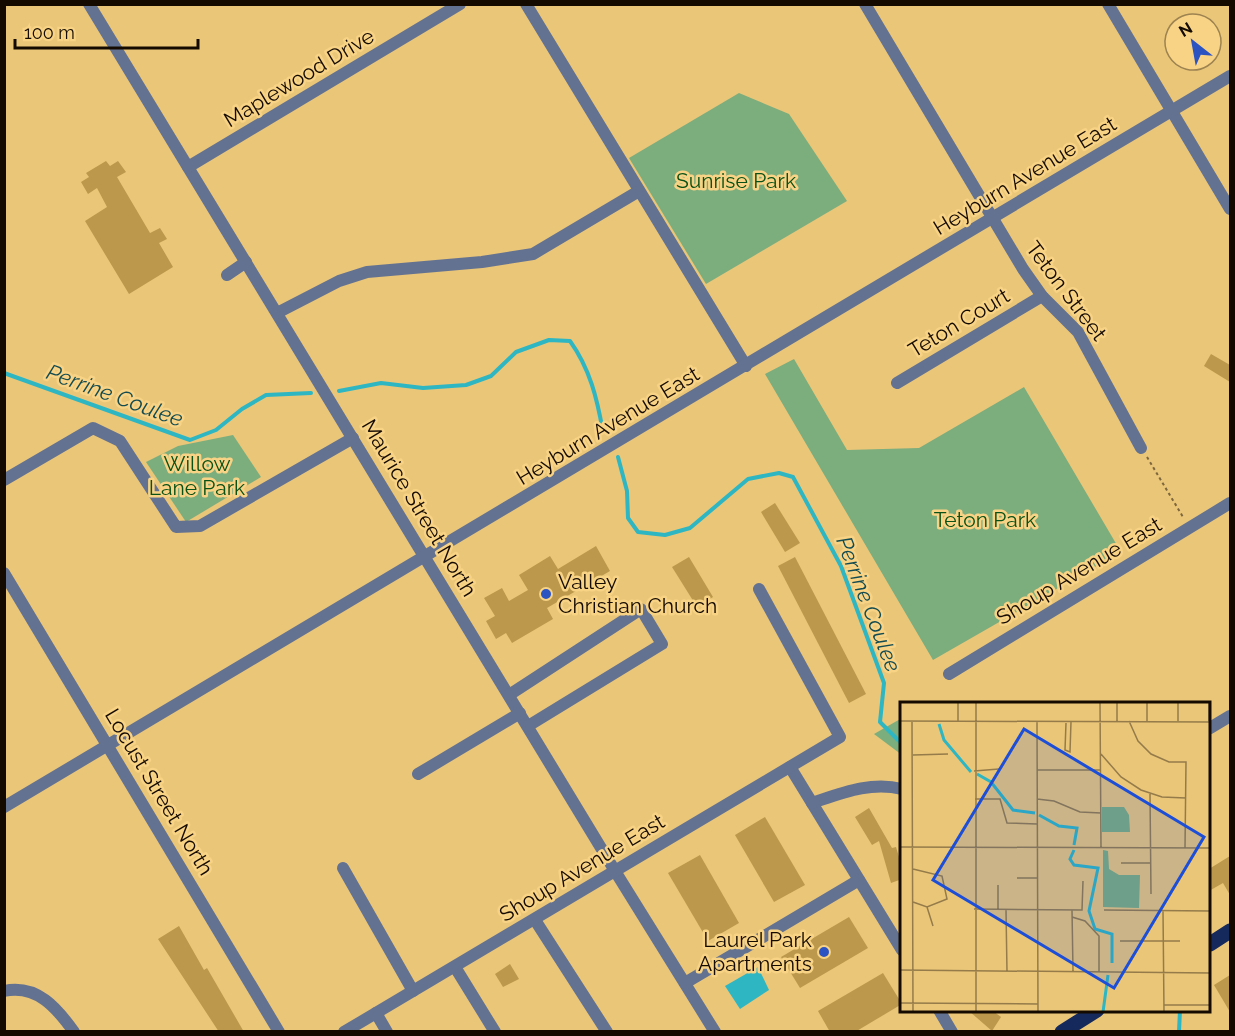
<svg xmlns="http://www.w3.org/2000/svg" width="1235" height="1036" viewBox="0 0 1235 1036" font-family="Raleway,sans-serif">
  <rect width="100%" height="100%" fill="#eac679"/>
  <g fill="#7cad7d">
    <path d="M739,93L789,114L847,201L706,284L629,158Z"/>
    <path d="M794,359L847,450L919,448L1024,387L1121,552L933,660L765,374Z"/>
    <path d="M233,435L261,477L186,522L146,462L178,446Z"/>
    <path d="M902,718V755L874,734Z"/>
  </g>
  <path fill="#2eb6c3" d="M758,967L769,990L740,1009L725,986Z"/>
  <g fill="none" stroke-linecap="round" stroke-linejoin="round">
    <g stroke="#2eb6c3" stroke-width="4">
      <path d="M4,373L190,440L216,430L242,409L266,395L311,393"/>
      <path d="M339,391L381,383L423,388L466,385L491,376L516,352L549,340L570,341C590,369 597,398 603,432"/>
      <path d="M618,457L627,491L628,518L638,532L665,535L690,528L748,479L779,473L793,477L841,566L884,683L880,722L902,744"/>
      <path d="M1179,1032L1180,1010"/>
    </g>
  </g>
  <g fill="#bb984b">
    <path d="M106,161L110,166L118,161L126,172L117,177L150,233L160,228L167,239L159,243L173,267L129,294L85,221L107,207L97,188L88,194L81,182L89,177L86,173Z"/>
    <path d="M1211,354L1230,365V382L1204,366Z"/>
    <path d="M775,503L800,543L785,552L761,512Z"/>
    <path d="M596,546L610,571L547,608L553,619L512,643L506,633L496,639L486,621L495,616L484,598L502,588L509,601L528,590L519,575L550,556L558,569Z"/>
    <path d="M689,557L713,597L697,607L672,567Z"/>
    <path d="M795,557L866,694L849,703L778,566Z"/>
    <path d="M869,808L892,848L896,847L902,867V879L891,883L879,841L872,845L855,817Z"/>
    <path d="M765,817L805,885L774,902L735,835Z"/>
    <path d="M700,855L739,923L708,941L668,873Z"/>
    <path d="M1230,856V895L1223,883L1209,891V869Z"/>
    <path d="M849,917L868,948L800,988L781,957Z"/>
    <path d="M179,926L204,970L207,968L244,1032H219L158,939Z"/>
    <path d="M510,964L519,979L503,987L495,974Z"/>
    <path d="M883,973L902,1004L855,1032H830L818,1011Z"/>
    <path d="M1230,975V1012L1214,985Z"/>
    <path d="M969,1011H993L1001,1017L992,1031Z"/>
  </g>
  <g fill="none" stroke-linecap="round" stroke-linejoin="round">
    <path stroke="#7e673c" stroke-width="2" stroke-dasharray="3 3" stroke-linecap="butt" d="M1147,457L1183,517"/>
    <g stroke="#647291" stroke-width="12">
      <path d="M89,4L615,871L715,1032"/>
      <path d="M526,4L746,366"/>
      <path d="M865,4L1023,269L1042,296L1078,332L1141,448"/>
      <path d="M1108,4L1230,209"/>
      <path d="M188,167L460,4"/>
      <path d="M227,275L246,262"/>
      <path d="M277,313L339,281L367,272L482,262L533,254L639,191"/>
      <path d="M897,383L1042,296"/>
      <path d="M4,480L93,428L120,441L176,527L200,526L353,438"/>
      <path d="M4,573L279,1032"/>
      <path d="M949,674L1230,503"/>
      <path d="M509,695L641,609L662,644L528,726"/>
      <path d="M1210,728L1230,716"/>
      <path d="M790,767L902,950"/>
      <path d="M418,774L520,713"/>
      <path d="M812,803C842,793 871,781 902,789"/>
      <path d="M4,807L1230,76"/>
      <path d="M343,868L413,991"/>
      <path d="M535,920L607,1032"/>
      <path d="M455,967L495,1032"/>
      <path d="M685,983L859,880"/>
      <path d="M4,991C37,984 57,1008 74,1032"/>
      <path d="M939,1010L952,1032"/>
      <path d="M376,1013L387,1032"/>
      <path d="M344,1032L840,737L759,589"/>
    </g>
    <g stroke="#15295c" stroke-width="15">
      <path d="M1210,944L1230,931"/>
      <path d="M1062,1032L1097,1010"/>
    </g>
  </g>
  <g fill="#2b53c2" stroke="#f8d385" stroke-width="2">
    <circle cx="546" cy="594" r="6"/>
    <circle cx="824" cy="952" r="6"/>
  </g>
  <g text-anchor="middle" stroke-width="5" stroke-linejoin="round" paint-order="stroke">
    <g font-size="21" fill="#140a00" stroke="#f8d385">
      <text transform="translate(299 78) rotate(-31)" y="7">Maplewood Drive</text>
      <text transform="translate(1025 176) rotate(-31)" y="7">Heyburn Avenue East</text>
      <text transform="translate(1066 291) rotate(53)" y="7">Teton Street</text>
      <text transform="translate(959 323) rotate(-31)" y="7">Teton Court</text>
      <text transform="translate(608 426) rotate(-31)" y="7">Heyburn Avenue East</text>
      <text transform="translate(419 508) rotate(59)" y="7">Maurice Street North</text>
      <text transform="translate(1079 571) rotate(-31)" y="7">Shoup Avenue East</text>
      <text transform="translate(159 792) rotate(59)" y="7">Locust Street North</text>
      <text transform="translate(582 868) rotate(-31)" y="7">Shoup Avenue East</text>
    </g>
    <g font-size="21" fill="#095116" stroke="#f8d385">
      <text x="736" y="188">Sunrise Park</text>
      <text x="197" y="471">Willow<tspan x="197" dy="24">Lane Park</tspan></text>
      <text x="985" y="527">Teton Park</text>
    </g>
    <g font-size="21" fill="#140a00" stroke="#f8d385" text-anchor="start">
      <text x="558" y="589">Valley<tspan x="558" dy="24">Christian Church</tspan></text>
      <text x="812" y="947" text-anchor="end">Laurel Park<tspan x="812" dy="24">Apartments</tspan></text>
    </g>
    <g font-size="22" font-style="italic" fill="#134b51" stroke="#f8d385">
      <text transform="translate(115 395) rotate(20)" y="8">Perrine Coulee</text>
      <text transform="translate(869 604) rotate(69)" y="8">Perrine Coulee</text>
    </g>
  </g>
  <g transform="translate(900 702)">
    <rect width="310" height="310" fill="#eac679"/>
    <path d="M202,105H224L229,113L230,130H202ZM203,148L208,149L209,167L219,173H240L239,206L203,205Z" fill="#7cad7d"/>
    <path fill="none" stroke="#2eb6c3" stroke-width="3" d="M39,22L44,38L71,70M77,72L91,80L113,108L135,111M139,113L159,124L177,126L174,143M174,148L170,157L174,163L198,166L189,209L195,227L212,232V261M203,310L208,273"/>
    <path fill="none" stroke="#947b49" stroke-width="1.5" d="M200,0L201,145M0,19L311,20M12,19L13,310M58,19V0M217,19V0M229,19L238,39L251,52L269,60H286L285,146M247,19V0M278,19V0M309,19V0M137,20L138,310M166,21L165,48L170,50L171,20M201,52L221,75L241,88L262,95L286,96M13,53L48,52M137,68H200M74,69L99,67M250,92L251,192M75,97H100L107,121L137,122M137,97L154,99L180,110L201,111M0,145L311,146M221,161H250M13,167L42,174L47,197L27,205L13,200M117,176H138M27,205L33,224M74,207L182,208L183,179M98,208V183M106,208L107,270M172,208L173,269M204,208L311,209M263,208L264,310M172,215L185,219L199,234V270M220,239H280M0,268L311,271M0,301L138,302M264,303H311M76,310V0"/>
    <path fill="#1d4ed8" fill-opacity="0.15" stroke="#1d4ed8" stroke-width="3" d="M124,27L304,135L214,286L33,178Z"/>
    <rect width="310" height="310" fill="none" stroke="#140a00" stroke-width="3"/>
  </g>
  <rect width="1235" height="1036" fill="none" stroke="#140a00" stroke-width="12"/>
  <g transform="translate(1193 42) rotate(329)"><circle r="28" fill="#f8d385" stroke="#9d8350" stroke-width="1.5"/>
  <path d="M0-4.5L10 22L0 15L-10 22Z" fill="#2b53c2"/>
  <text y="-9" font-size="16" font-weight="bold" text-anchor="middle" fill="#140a00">N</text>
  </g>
  <path d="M15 39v9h183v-9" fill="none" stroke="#140a00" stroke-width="3"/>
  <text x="24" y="39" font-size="18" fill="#140a00" stroke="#f8d385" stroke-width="4.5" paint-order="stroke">100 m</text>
</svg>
